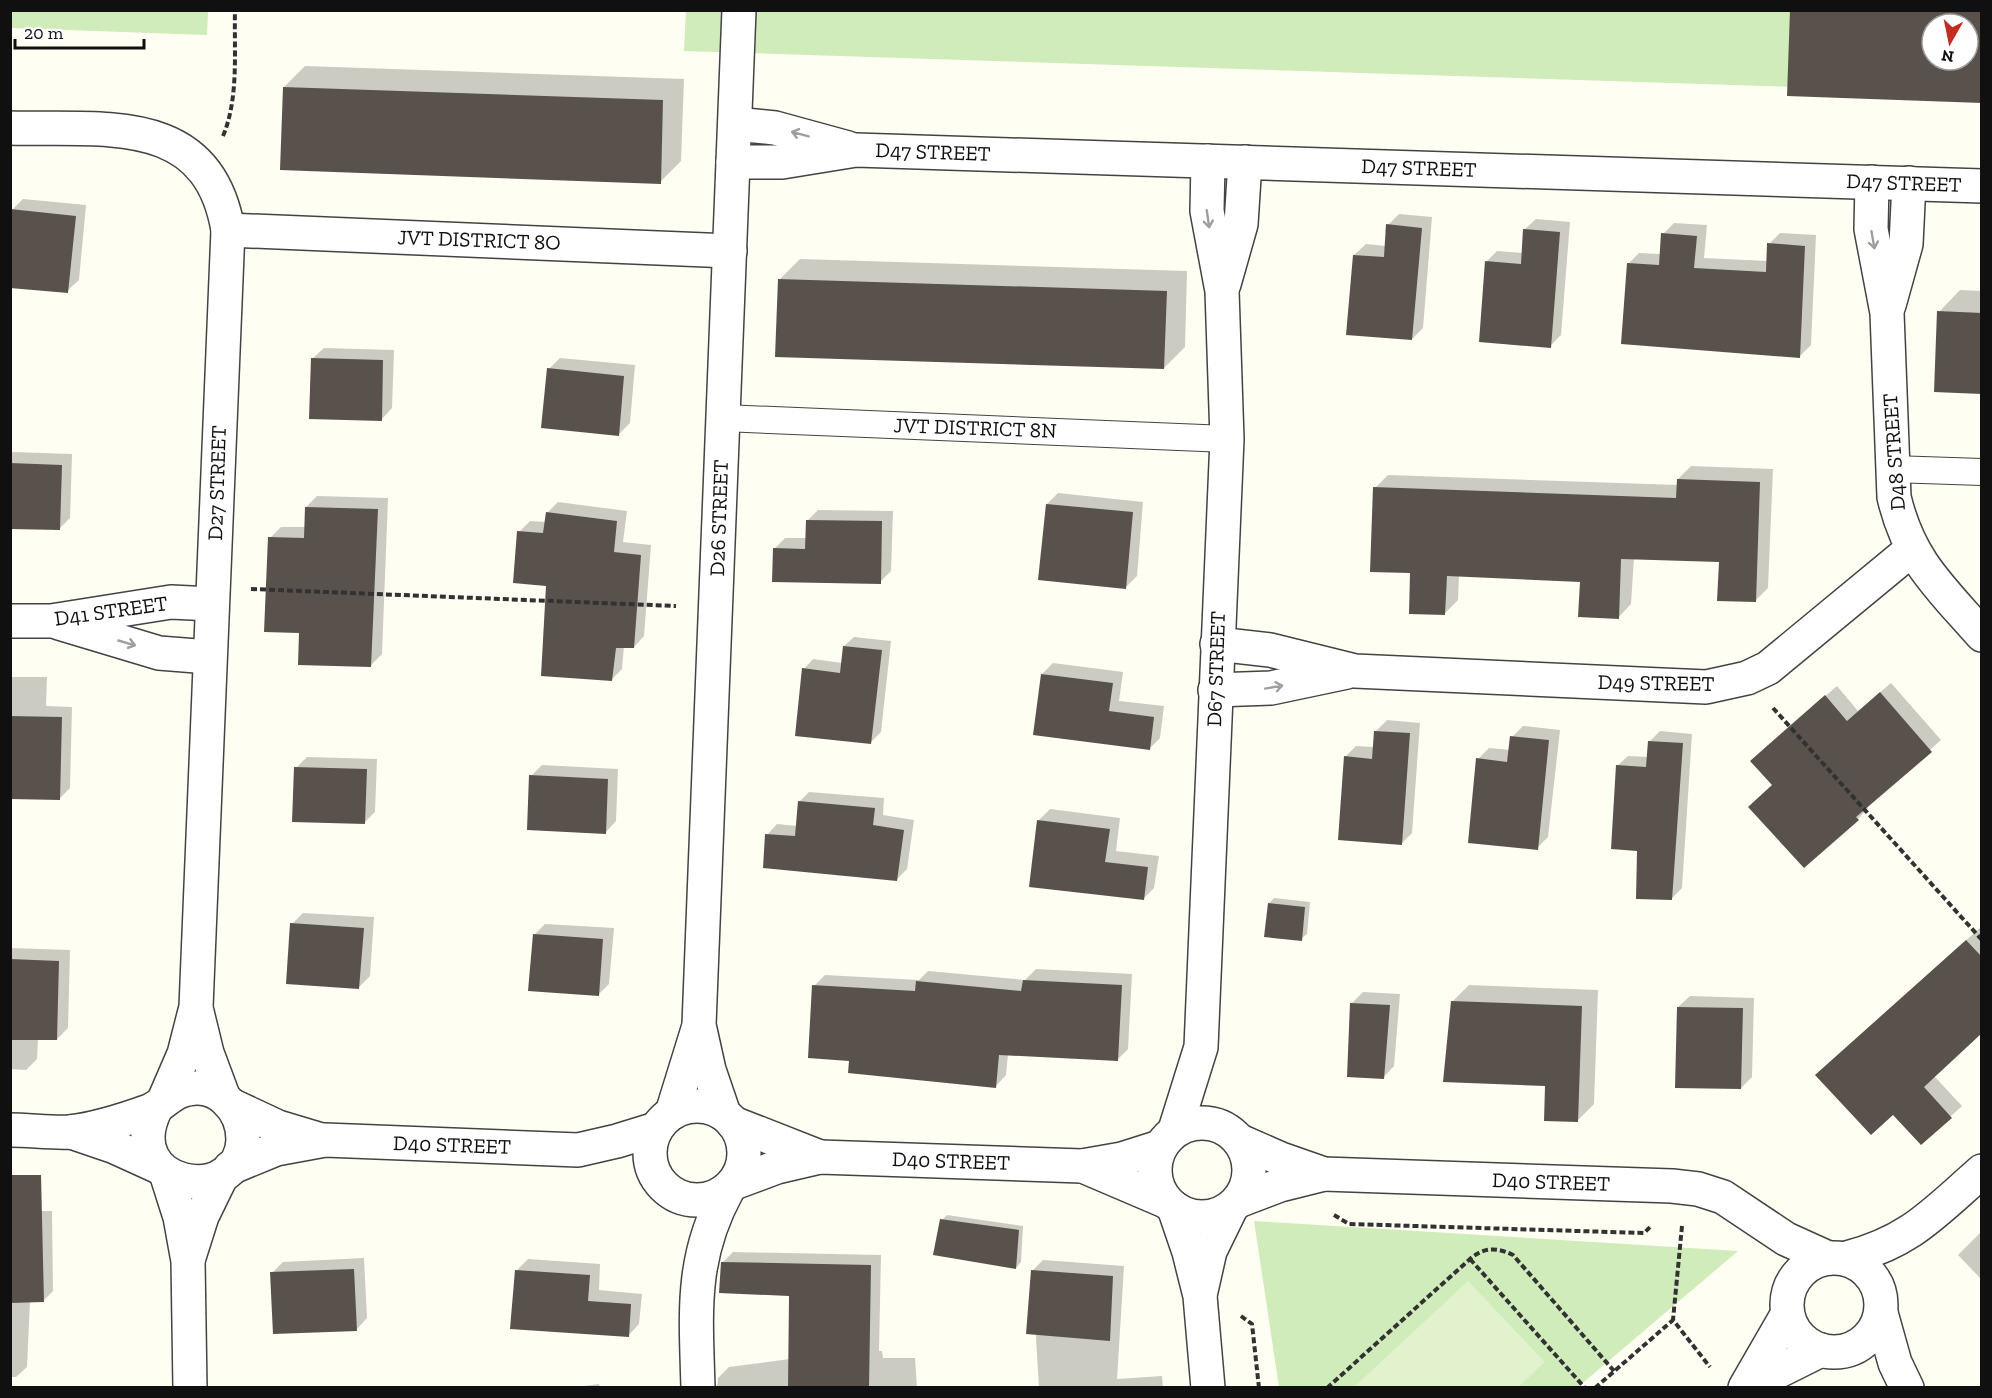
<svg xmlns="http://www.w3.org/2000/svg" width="1992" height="1398" viewBox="0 0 1992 1398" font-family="'Zilla Slab',serif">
  <rect width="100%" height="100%" fill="#fffef3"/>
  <g fill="#cfecba" fill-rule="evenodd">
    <path d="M11,10L208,11L207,35L11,28Z"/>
    <path d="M686,10H1981L1982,93L684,51ZM1932,24H1968V60H1932Z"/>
    <path d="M1254,1221L1738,1251L1578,1387H1279Z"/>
  </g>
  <path fill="#e1f2cc" d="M1468,1281L1545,1362L1518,1387H1354Z"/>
  <g fill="#0003">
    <path d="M305,66L684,79L681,161L660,182L284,87Z"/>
    <path d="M23,199L86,205L79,280L67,291L12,210Z"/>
    <path d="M1399,214L1432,217L1423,328L1412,339L1354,255L1366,244L1386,246L1388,225Z"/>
    <path d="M1536,219L1570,222L1561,335L1550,346L1486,262L1497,251L1523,253L1524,230Z"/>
    <path d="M1674,223L1707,225L1704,258L1768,261L1769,244L1780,233L1816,235L1811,345L1800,356L1628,264L1639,253L1661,254L1663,234Z"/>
    <path d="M800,259L1187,271L1185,347L1164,368L779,280Z"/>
    <path d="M1960,290L1982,291V392L1939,312Z"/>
    <path d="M324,348L394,350L392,408L381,420L312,359Z"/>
    <path d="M560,358L635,365L630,423L619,434L549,369Z"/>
    <path d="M13,452L72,454L70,518L59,529L10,527V454Z"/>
    <path d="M1691,466L1773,469L1768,588L1755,601L1721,560L1634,558L1631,604L1618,618L1581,580L1459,575L1458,600L1445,613L1412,572L1375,488L1388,475L1678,485V479Z"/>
    <path d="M1058,493L1143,502L1137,576L1126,587L1047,504Z"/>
    <path d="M317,496L388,498L382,654L371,665L301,632L270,538L281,527H306V507Z"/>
    <path d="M558,502L627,511L623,542L651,545L644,636L634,647L624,646L622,669L611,680L547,584L519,532L530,521L546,522L547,513Z"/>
    <path d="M818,510L893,511L891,571L880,582L774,549L785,538H807V521Z"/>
    <path d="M854,637L891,641L881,732L871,742L804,669L813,659L842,663L844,646Z"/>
    <path d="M1053,663L1123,672L1119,701L1164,706L1160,738L1149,749L1042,674Z"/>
    <path d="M11,677H47L46,706L72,707L70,788L60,798L10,797Z"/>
    <path d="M1891,683L1941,740L1866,806L1868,808L1858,819L1763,750L1837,686L1858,711Z"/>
    <path d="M1387,720L1420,723L1412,833L1401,844L1345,757L1356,746L1374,747L1376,731Z"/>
    <path d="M1523,726L1560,730L1548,837L1537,848L1478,759L1489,748L1510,750L1512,737Z"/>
    <path d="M1660,731L1692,734L1682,888L1672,898L1639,850L1617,766L1628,756L1648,757L1650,741Z"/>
    <path d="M307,757L377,759L375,812L364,823L296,768Z"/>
    <path d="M542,765L618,769L616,821L605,833L531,776Z"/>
    <path d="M809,792L884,798L883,815L914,820L907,869L897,879L767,835L777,824L797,826L799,802Z"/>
    <path d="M1050,809L1120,818L1116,851L1159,856L1154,888L1143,899L1039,820Z"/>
    <path d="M1274,898L1310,902L1307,934L1301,939L1269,903Z"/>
    <path d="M303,913L374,917L370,976L359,987L292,924Z"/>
    <path d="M545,924L614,928L609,984L598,995L534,935Z"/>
    <path d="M1982,926V1031L1934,1076L1962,1106L1921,1143L1893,1113L1828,1064Z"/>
    <path d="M10,948L70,950L68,1028L57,1039H38L37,1059L26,1070L10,1069Z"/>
    <path d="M1036,969L1132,974L1128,1049L1117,1060L1008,1054L1006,1075L995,1087L851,1059L814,986L825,975L919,980L928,971L1025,980Z"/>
    <path d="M1469,985L1598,990L1594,1104L1577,1121L1546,1084L1453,1001Z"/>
    <path d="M1363,992L1400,994L1394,1066L1383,1078L1352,1003Z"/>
    <path d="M1690,996L1754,998L1752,1077L1741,1088L1678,1007Z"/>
    <path d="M10,1175L28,1211H52L53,1291L43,1301H30L27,1367L16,1377H10Z"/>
    <path d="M947,1215L1023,1226L1021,1262L1016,1268L942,1220Z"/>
    <path d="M1982,1231V1280L1958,1255Z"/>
    <path d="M733,1252L881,1255L879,1351H882L883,1358H915L917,1388H717L718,1378L729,1367L790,1359L791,1294L722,1263Z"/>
    <path d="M364,1258L367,1318L356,1330L272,1273L283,1262Z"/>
    <path d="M528,1259L600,1264L599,1290L642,1294L639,1324L628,1336L517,1270Z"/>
    <path d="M1043,1260L1124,1266L1117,1379L1162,1376L1163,1388H1039L1032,1271Z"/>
    <path d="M599,1384L600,1388H569Z"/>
  </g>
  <g fill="#59524c" fill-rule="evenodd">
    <path d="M1790,10H1982V103L1787,96ZM1932,24H1968V60H1932Z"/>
    <path d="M283,87L663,100L661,184L280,170Z"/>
    <path d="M10,209L76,216L68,293L10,288Z"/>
    <path d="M1386,224L1422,228L1412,340L1346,335L1353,255L1384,257Z"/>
    <path d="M1523,229L1560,232L1551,348L1479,342L1485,261L1521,264Z"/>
    <path d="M1661,233L1697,236L1694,268L1766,272L1767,243L1805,246L1800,358L1621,344L1627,263L1659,265Z"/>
    <path d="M778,279L1167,291L1164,369L775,357Z"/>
    <path d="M1937,311L1982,313V394L1934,392Z"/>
    <path d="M311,358L383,360L382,421L309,419Z"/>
    <path d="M547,368L624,376L619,436L541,428Z"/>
    <path d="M10,463L62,465L60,530L10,529Z"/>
    <path d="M1677,479L1760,482L1756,602L1717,601L1719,562L1621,559L1619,619L1578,617L1580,582L1447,576L1445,615L1409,614L1410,573L1370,572L1373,487L1676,498Z"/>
    <path d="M1046,504L1133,512L1126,589L1038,580Z"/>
    <path d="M305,507L378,509L371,667L298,665L299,633L264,632L268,537L304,538Z"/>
    <path d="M546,512L617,521L614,552L641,555L634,648H616L612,681L541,676L546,586L513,583L517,531L543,533Z"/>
    <path d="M806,520L882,521L881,584L772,582L773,548L805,549Z"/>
    <path d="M843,646L882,650L871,744L795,736L802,668L840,673Z"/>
    <path d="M1041,674L1113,683L1109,711L1154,717L1150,750L1033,735Z"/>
    <path d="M1880,692L1932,752L1856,817L1859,820L1804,868L1748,807L1772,785L1750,761L1825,695L1847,721Z"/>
    <path d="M10,716L62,717L60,800L10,799Z"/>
    <path d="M1374,731L1410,733L1402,845L1338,840L1344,756L1372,759Z"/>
    <path d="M1510,736L1549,740L1538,850L1468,843L1476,758L1507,762Z"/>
    <path d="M1648,741L1683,743L1672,900L1636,899L1637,851L1611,849L1616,765L1646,767Z"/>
    <path d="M294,767L367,769L365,824L292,822Z"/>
    <path d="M529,775L608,779L606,834L527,830Z"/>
    <path d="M798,801L875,808L873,825L904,830L897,881L763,868L765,834L795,836Z"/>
    <path d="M1037,820L1110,829L1105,862L1148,867L1144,900L1029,887Z"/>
    <path d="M1268,903L1305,907L1302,941L1264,937Z"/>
    <path d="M290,923L364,928L359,989L286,984Z"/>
    <path d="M533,934L603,939L599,996L528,991Z"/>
    <path d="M1966,940L1982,957V1033L1924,1087L1952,1118L1921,1145L1893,1115L1871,1135L1815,1075Z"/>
    <path d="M10,959L59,961L57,1040H10Z"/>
    <path d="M1023,980L1122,985L1118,1061L999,1055L996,1088L848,1073L849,1061L808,1058L812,985L915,991L916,981L1021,991Z"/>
    <path d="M1451,1001L1582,1006L1578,1122L1544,1121L1545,1086L1443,1082Z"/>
    <path d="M1350,1003L1390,1005L1384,1079L1347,1077Z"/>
    <path d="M1677,1007L1743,1008L1741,1089L1675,1088Z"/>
    <path d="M10,1175H41L44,1302L10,1303Z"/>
    <path d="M940,1219L1019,1230L1016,1269L933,1255Z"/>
    <path d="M721,1262L871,1265L869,1388H788L789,1296L719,1293Z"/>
    <path d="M354,1269L357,1331L273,1334L270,1272Z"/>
    <path d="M515,1270L590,1275L588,1301L631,1304L629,1337L510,1329Z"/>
    <path d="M1031,1270L1113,1276L1110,1341L1026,1334Z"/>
  </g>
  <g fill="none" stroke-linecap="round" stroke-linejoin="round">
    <defs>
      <g id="service">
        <path d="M723,418L1227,439"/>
        <path d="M1892,469L1982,472"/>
      </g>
      <g id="minor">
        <path d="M735,124L775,128L848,148"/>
        <path d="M10,128C103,131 208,111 228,230L196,1007L184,1054L165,1098"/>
        <path d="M733,162H782L856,150L1982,186"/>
        <path d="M1872,182L1871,229L1887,313L1894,497C1909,561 1940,587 1982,635"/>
        <path d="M228,230L730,251"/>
        <path d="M1224,284L1241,224L1245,162"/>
        <path d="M1889,305L1906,244L1909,183"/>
        <path d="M10,621H51L171,602L212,604"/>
        <path d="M59,623L159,653L209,657"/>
        <path d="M1217,644L1270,650L1355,671L1706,687L1747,678L1768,668L1911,550"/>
        <path d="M1215,690L1271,688L1347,672"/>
        <path d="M197,1012L207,1053L223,1096"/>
        <circle cx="697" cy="1153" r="47"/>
        <path d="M233,1106L278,1127L318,1139"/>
        <path d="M672,1113L698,1029"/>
        <path d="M724,1114L709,1070L699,1025L739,10"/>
        <circle cx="1202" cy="1170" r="47"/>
        <path d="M733,1123L820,1157"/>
        <path d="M10,1130C30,1130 51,1133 70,1132C96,1129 124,1120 149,1111C164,1105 171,1091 188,1089C202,1086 216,1090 226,1100C238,1111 243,1124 243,1140C240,1209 116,1188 156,1108"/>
        <path d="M1175,1130L1201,1047L1227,439L1222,291L1207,211L1208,161"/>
        <path d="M71,1132L115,1147L159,1167"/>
        <path d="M1240,1141L1281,1159L1324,1174L1672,1186L1698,1189L1723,1197L1786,1239L1828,1258"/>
        <path d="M1083,1166L1165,1201"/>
        <path d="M230,1168L276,1149L325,1140L578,1150L617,1141L656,1129"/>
        <path d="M166,1173L180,1217L188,1261L190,1388"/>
        <path d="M734,1183L777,1167L820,1157L1082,1166L1122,1159L1160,1147"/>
        <path d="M1238,1201L1280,1185L1324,1174"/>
        <path d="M1174,1208L1189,1252L1200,1296L1208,1388"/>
        <path d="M189,1257L202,1216L222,1175"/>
        <circle cx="1834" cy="1305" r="47"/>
        <path d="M1847,1258C1910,1242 1934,1213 1982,1171"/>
        <path d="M1201,1291L1210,1251L1231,1208"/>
        <path d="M1881,1313L1895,1363L1907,1388"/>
        <path d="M1746,1386L1787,1315"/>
        <path d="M698,1388C696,1313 690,1259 727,1191"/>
        <path d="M1745,1388L1821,1350"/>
      </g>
    </defs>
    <use href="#service" stroke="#434343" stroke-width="28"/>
    <use href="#minor" stroke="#434343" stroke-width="36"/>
    <g stroke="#323232" stroke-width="4" stroke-dasharray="6 3" stroke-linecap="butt">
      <path d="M223,136C239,98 234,51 235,10"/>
      <path d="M251,589L676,606"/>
      <path d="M1773,708L1982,940"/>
      <path d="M1334,1215L1349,1224L1644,1233L1651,1226"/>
      <path d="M1682,1226L1673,1320L1710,1367"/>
      <path d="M1470,1259L1585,1388"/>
      <path d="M1241,1316L1252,1324L1259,1388"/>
      <path d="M1327,1388L1470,1259C1484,1247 1497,1247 1513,1255L1614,1371"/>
      <path d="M1595,1388L1673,1320"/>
    </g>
    <use href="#service" stroke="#fff" stroke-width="26"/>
    <use href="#minor" stroke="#fff" stroke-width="33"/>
  </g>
  <defs><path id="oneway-shaft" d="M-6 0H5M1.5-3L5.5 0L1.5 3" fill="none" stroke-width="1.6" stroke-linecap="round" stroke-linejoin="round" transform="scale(1.5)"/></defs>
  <g stroke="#9f9f9f">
    <use href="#oneway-shaft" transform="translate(800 134) rotate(-165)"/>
    <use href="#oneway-shaft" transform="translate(1208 219) rotate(82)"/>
    <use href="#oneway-shaft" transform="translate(1873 240) rotate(80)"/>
    <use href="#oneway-shaft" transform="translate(127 643) rotate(16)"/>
    <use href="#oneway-shaft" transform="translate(1274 687) rotate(-10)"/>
  </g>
  <g text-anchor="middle" stroke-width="6" stroke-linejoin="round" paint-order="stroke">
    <g font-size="21" fill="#101010" stroke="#fff">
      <text transform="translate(933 152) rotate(2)" y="7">D47 STREET</text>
      <text transform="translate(1419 168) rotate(2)" y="7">D47 STREET</text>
      <text transform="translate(1904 183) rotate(2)" y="7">D47 STREET</text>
      <text transform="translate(479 240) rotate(2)" y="7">JVT DISTRICT 8O</text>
      <text transform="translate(975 428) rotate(2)" y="7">JVT DISTRICT 8N</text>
      <text transform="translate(1894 452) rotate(-94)" y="7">D48 STREET</text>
      <text transform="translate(217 483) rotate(-88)" y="7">D27 STREET</text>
      <text transform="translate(719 518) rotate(-88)" y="7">D26 STREET</text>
      <text transform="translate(111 611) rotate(-8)" y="7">D41 STREET</text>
      <text transform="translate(1216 669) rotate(-88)" y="7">D67 STREET</text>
      <text transform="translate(1656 683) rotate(1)" y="7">D49 STREET</text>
      <text transform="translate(452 1145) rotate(2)" y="7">D40 STREET</text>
      <text transform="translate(951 1161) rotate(2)" y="7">D40 STREET</text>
      <text transform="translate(1551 1182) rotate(2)" y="7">D40 STREET</text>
    </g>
  </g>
  <rect width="1992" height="1398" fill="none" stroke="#101010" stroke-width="24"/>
  <g transform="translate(1950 42) rotate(189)"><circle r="28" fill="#ffffff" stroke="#9f9f9f" stroke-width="1.5"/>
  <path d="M0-4.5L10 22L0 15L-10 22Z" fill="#c62b22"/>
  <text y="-9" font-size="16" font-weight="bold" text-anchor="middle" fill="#101010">N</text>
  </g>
  <path d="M15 39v9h129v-9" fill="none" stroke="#101010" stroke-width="3"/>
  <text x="24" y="39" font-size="18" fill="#101010" stroke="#ffffff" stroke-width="4.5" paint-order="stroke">20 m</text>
</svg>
